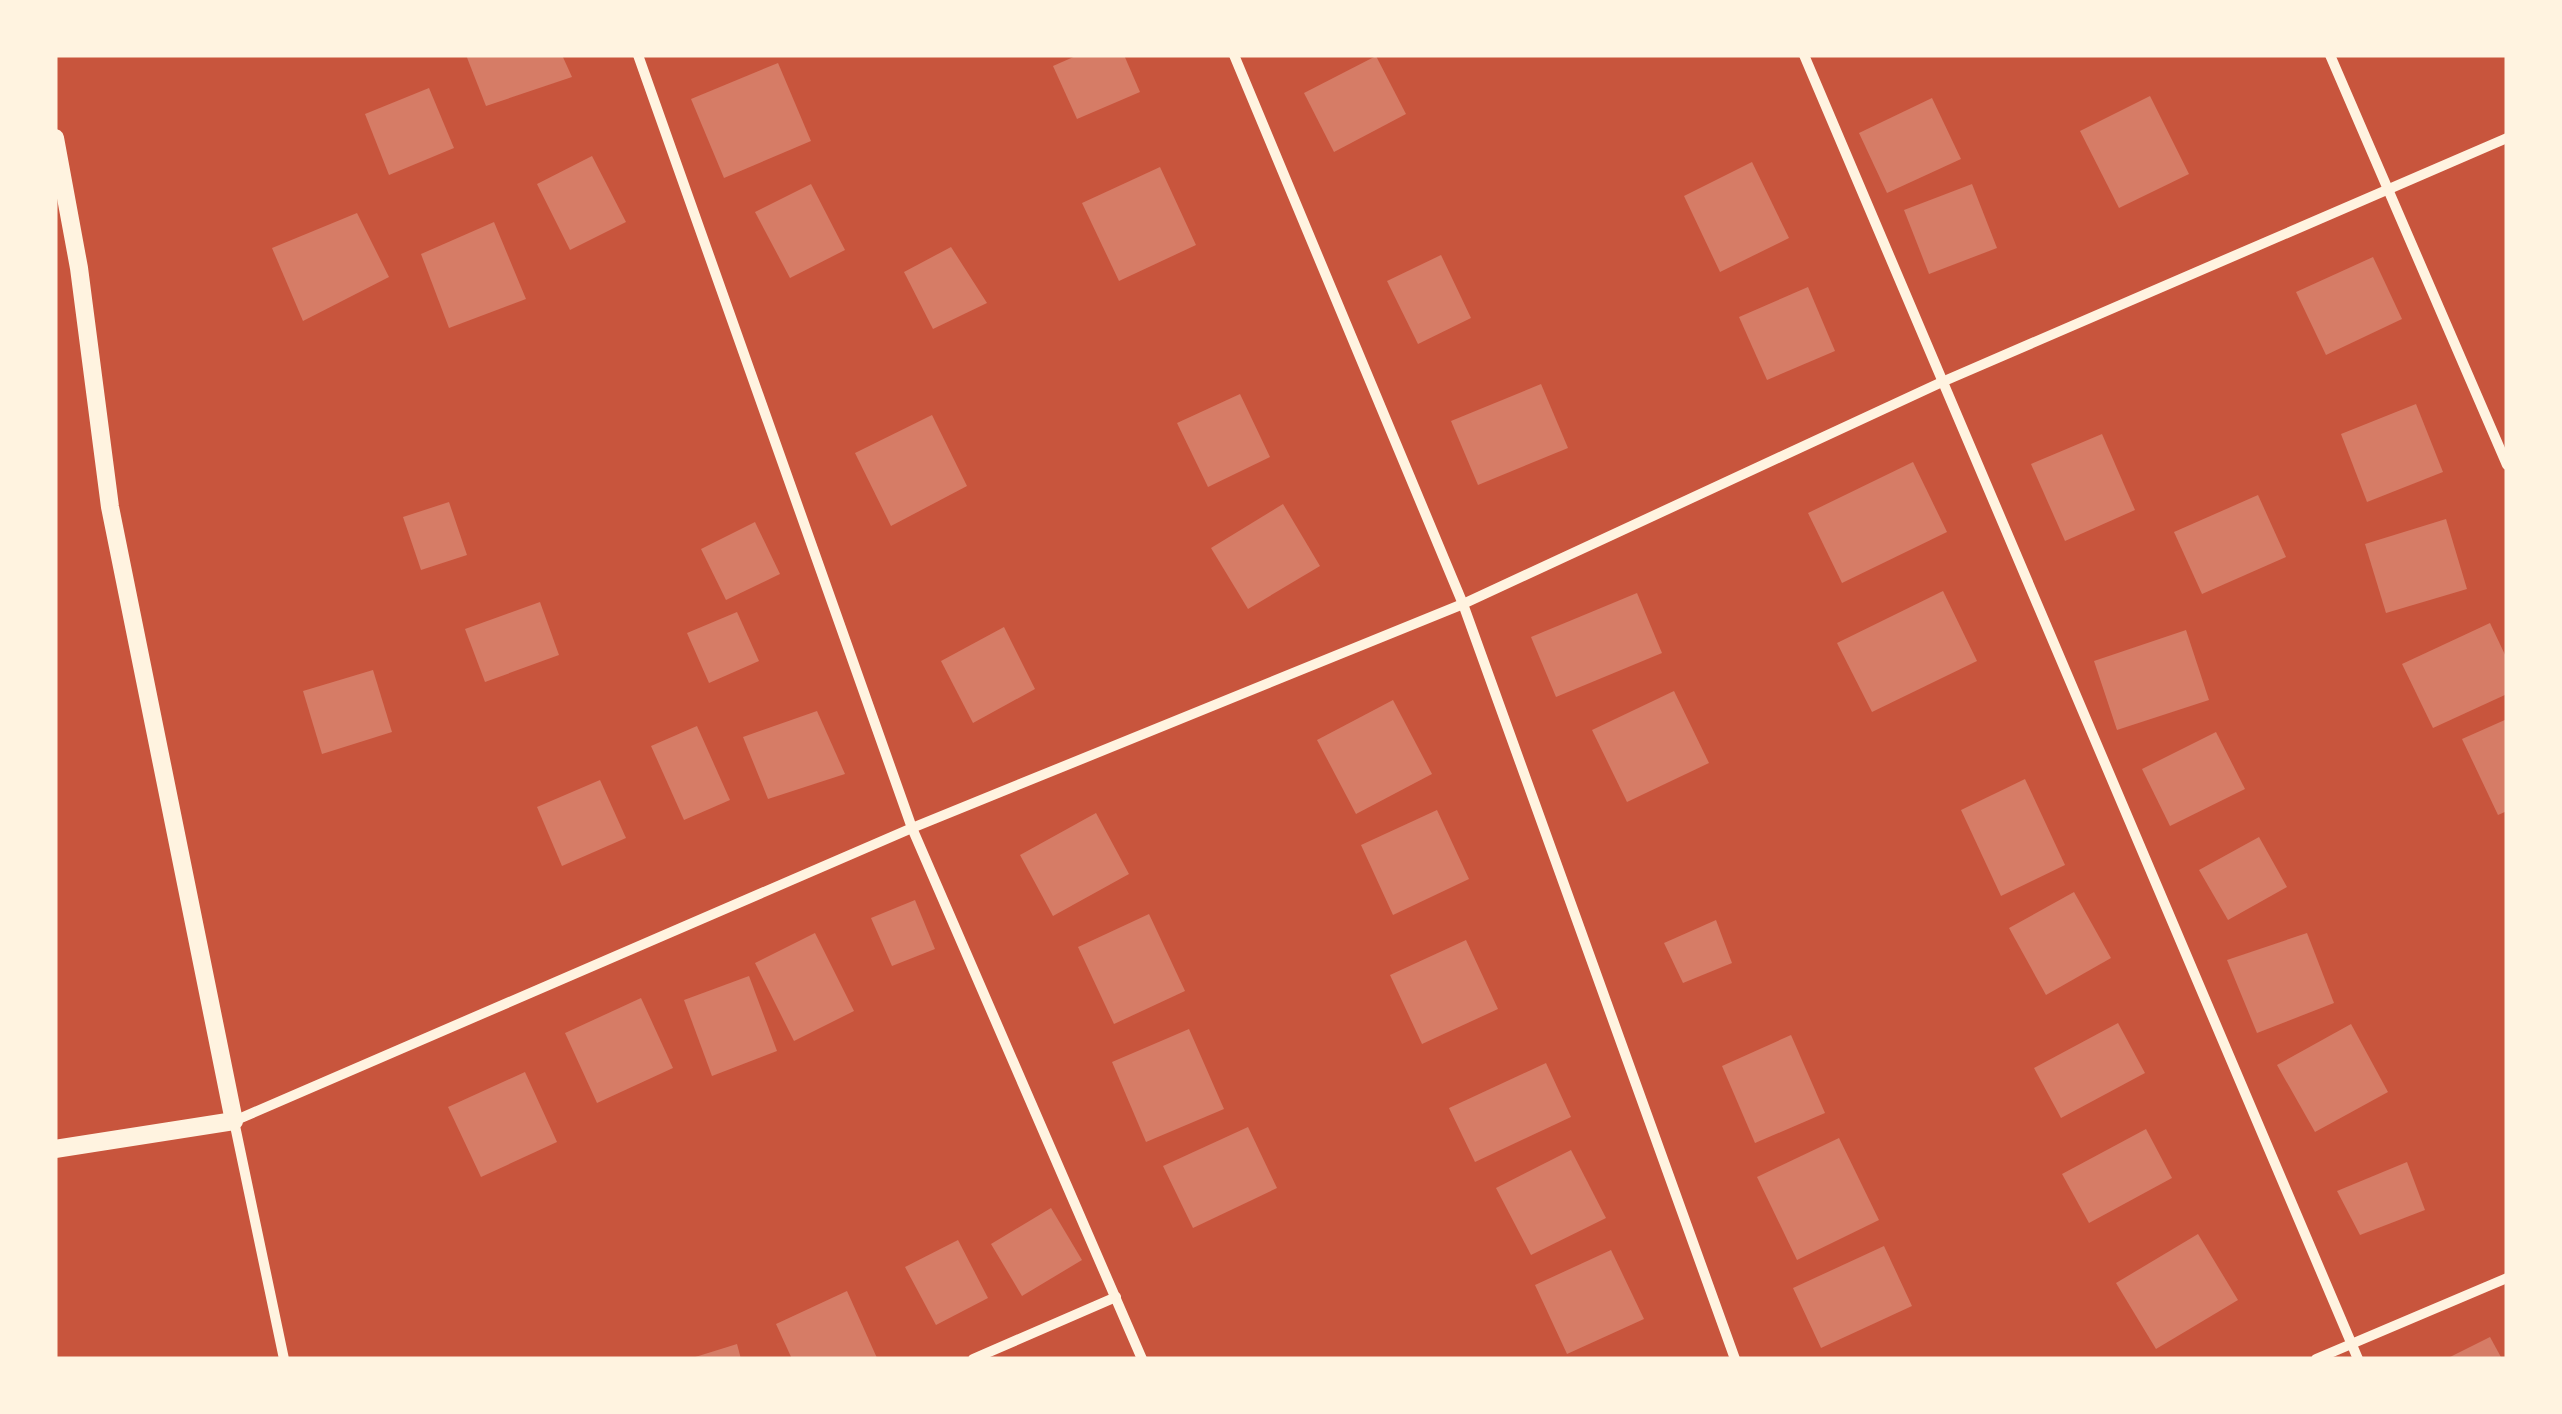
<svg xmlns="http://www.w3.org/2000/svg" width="2562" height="1414" viewBox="0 0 2562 1414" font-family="Roboto,sans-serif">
  <rect width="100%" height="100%" fill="#c8553d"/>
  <g fill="#d67c66">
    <path d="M466,55H562L572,77L486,106Z"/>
    <path d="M1078,55H1124L1140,92L1077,119L1053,66Z"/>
    <path d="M1376,56L1406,114L1334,152L1304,93Z"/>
    <path d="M778,63L811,141L724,178L691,99Z"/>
    <path d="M429,88L454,148L389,175L365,114Z"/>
    <path d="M2150,96L2189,174L2119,208L2080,131Z"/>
    <path d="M1932,98L1961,159L1887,193L1859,133Z"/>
    <path d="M592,156L626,222L570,250L537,184Z"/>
    <path d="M1752,162L1789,238L1720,272L1684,196Z"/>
    <path d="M1160,167L1196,245L1119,281L1082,203Z"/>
    <path d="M811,184L845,250L790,278L755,212Z"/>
    <path d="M1972,184L1997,248L1929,274L1904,210Z"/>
    <path d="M357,213L389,277L303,321L272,248Z"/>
    <path d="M494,222L526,299L449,328L421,254Z"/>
    <path d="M951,247L987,303L933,329L904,272Z"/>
    <path d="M1441,255L1471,318L1418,344L1387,281Z"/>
    <path d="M2373,257L2402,319L2326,355L2296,292Z"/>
    <path d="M1808,287L1835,351L1767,380L1739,317Z"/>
    <path d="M1541,384L1568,448L1478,485L1451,421Z"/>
    <path d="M1240,394L1270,457L1208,487L1177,423Z"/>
    <path d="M2416,404L2443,472L2367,502L2341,434Z"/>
    <path d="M932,415L967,486L891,526L855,453Z"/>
    <path d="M2102,434L2135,510L2065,541L2031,464Z"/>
    <path d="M1913,462L1947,532L1842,583L1808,513Z"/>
    <path d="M2258,495L2286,557L2202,594L2174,532Z"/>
    <path d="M449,502L467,555L421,570L403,517Z"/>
    <path d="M1283,504L1320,566L1248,609L1211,548Z"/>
    <path d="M2446,519L2467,589L2386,613L2365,544Z"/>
    <path d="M755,522L780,574L726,600L701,549Z"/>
    <path d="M1943,591L1977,661L1872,712L1837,643Z"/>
    <path d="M1637,593L1662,653L1556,697L1531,637Z"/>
    <path d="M540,602L559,655L485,682L465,629Z"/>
    <path d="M737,612L759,661L709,683L687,633Z"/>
    <path d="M2490,623L2507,659V694L2433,728L2402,664Z"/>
    <path d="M1004,627L1035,689L973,723L941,661Z"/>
    <path d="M2186,630L2209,700L2117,730L2094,661Z"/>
    <path d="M373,670L392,732L322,754L303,691Z"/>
    <path d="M1674,691L1709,763L1627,802L1592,730Z"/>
    <path d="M1393,700L1432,774L1356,814L1317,740Z"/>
    <path d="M817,711L845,774L768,799L743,737Z"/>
    <path d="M2507,719V811L2498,815L2462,739Z"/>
    <path d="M697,726L730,800L684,820L651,746Z"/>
    <path d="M2216,732L2245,789L2170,826L2142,769Z"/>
    <path d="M2025,779L2065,865L2001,896L1961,810Z"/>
    <path d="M600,780L626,838L562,866L537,807Z"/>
    <path d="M1437,810L1469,879L1393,915L1361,845Z"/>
    <path d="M1096,813L1129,874L1053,916L1020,855Z"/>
    <path d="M2259,837L2287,887L2228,920L2199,870Z"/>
    <path d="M2074,892L2111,958L2046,995L2009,928Z"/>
    <path d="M915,900L935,949L892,966L871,918Z"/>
    <path d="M1149,914L1185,991L1114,1024L1078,947Z"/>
    <path d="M1716,920L1732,963L1683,983L1664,943Z"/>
    <path d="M815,933L854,1011L794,1041L755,963Z"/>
    <path d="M2307,933L2334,1003L2257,1033L2227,960Z"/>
    <path d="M1466,940L1498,1009L1422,1044L1390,975Z"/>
    <path d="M749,976L777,1051L712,1076L684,1000Z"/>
    <path d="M641,998L673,1068L597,1103L565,1033Z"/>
    <path d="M2118,1023L2145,1073L2061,1118L2034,1068Z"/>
    <path d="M2351,1024L2388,1092L2315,1132L2277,1065Z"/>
    <path d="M1189,1029L1224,1109L1146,1142L1112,1062Z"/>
    <path d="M1791,1035L1825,1113L1755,1143L1722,1066Z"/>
    <path d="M1546,1063L1571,1117L1475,1162L1449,1108Z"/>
    <path d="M525,1072L557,1142L481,1177L448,1107Z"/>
    <path d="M1248,1127L1277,1188L1193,1228L1163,1166Z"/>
    <path d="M2146,1129L2172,1178L2089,1223L2062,1174Z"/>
    <path d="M1839,1138L1879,1220L1797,1260L1757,1177Z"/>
    <path d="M1571,1150L1606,1218L1531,1255L1496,1188Z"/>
    <path d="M2407,1162L2425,1210L2360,1235L2337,1191Z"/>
    <path d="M1051,1208L1082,1260L1022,1296L991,1244Z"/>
    <path d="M2198,1234L2238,1300L2156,1349L2116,1283Z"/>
    <path d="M958,1240L988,1298L936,1325L905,1267Z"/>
    <path d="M1884,1246L1912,1306L1821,1348L1793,1288Z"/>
    <path d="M1611,1250L1644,1319L1567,1354L1535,1285Z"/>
    <path d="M847,1291L877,1358L792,1359L776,1324Z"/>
    <path d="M2490,1337L2502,1359H2446Z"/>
    <path d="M737,1344L741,1359H692V1358Z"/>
  </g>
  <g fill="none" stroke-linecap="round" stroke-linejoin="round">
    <g stroke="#fff3e0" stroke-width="10">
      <path d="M638,55L912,828L1142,1359"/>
      <path d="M1234,55L1463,604L1735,1359"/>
      <path d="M1804,55L2358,1359"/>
      <path d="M2330,55L2507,465"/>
      <path d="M284,1359L234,1121L912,828L1463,604L1942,382L2507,138"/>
      <path d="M973,1359L1116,1297"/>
      <path d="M2316,1359L2507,1278"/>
    </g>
    <path stroke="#fff3e0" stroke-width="18" d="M55,138L79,268L110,507L234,1121L55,1149"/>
  </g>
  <rect width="2562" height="1414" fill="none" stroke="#fff3e0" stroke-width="115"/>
</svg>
